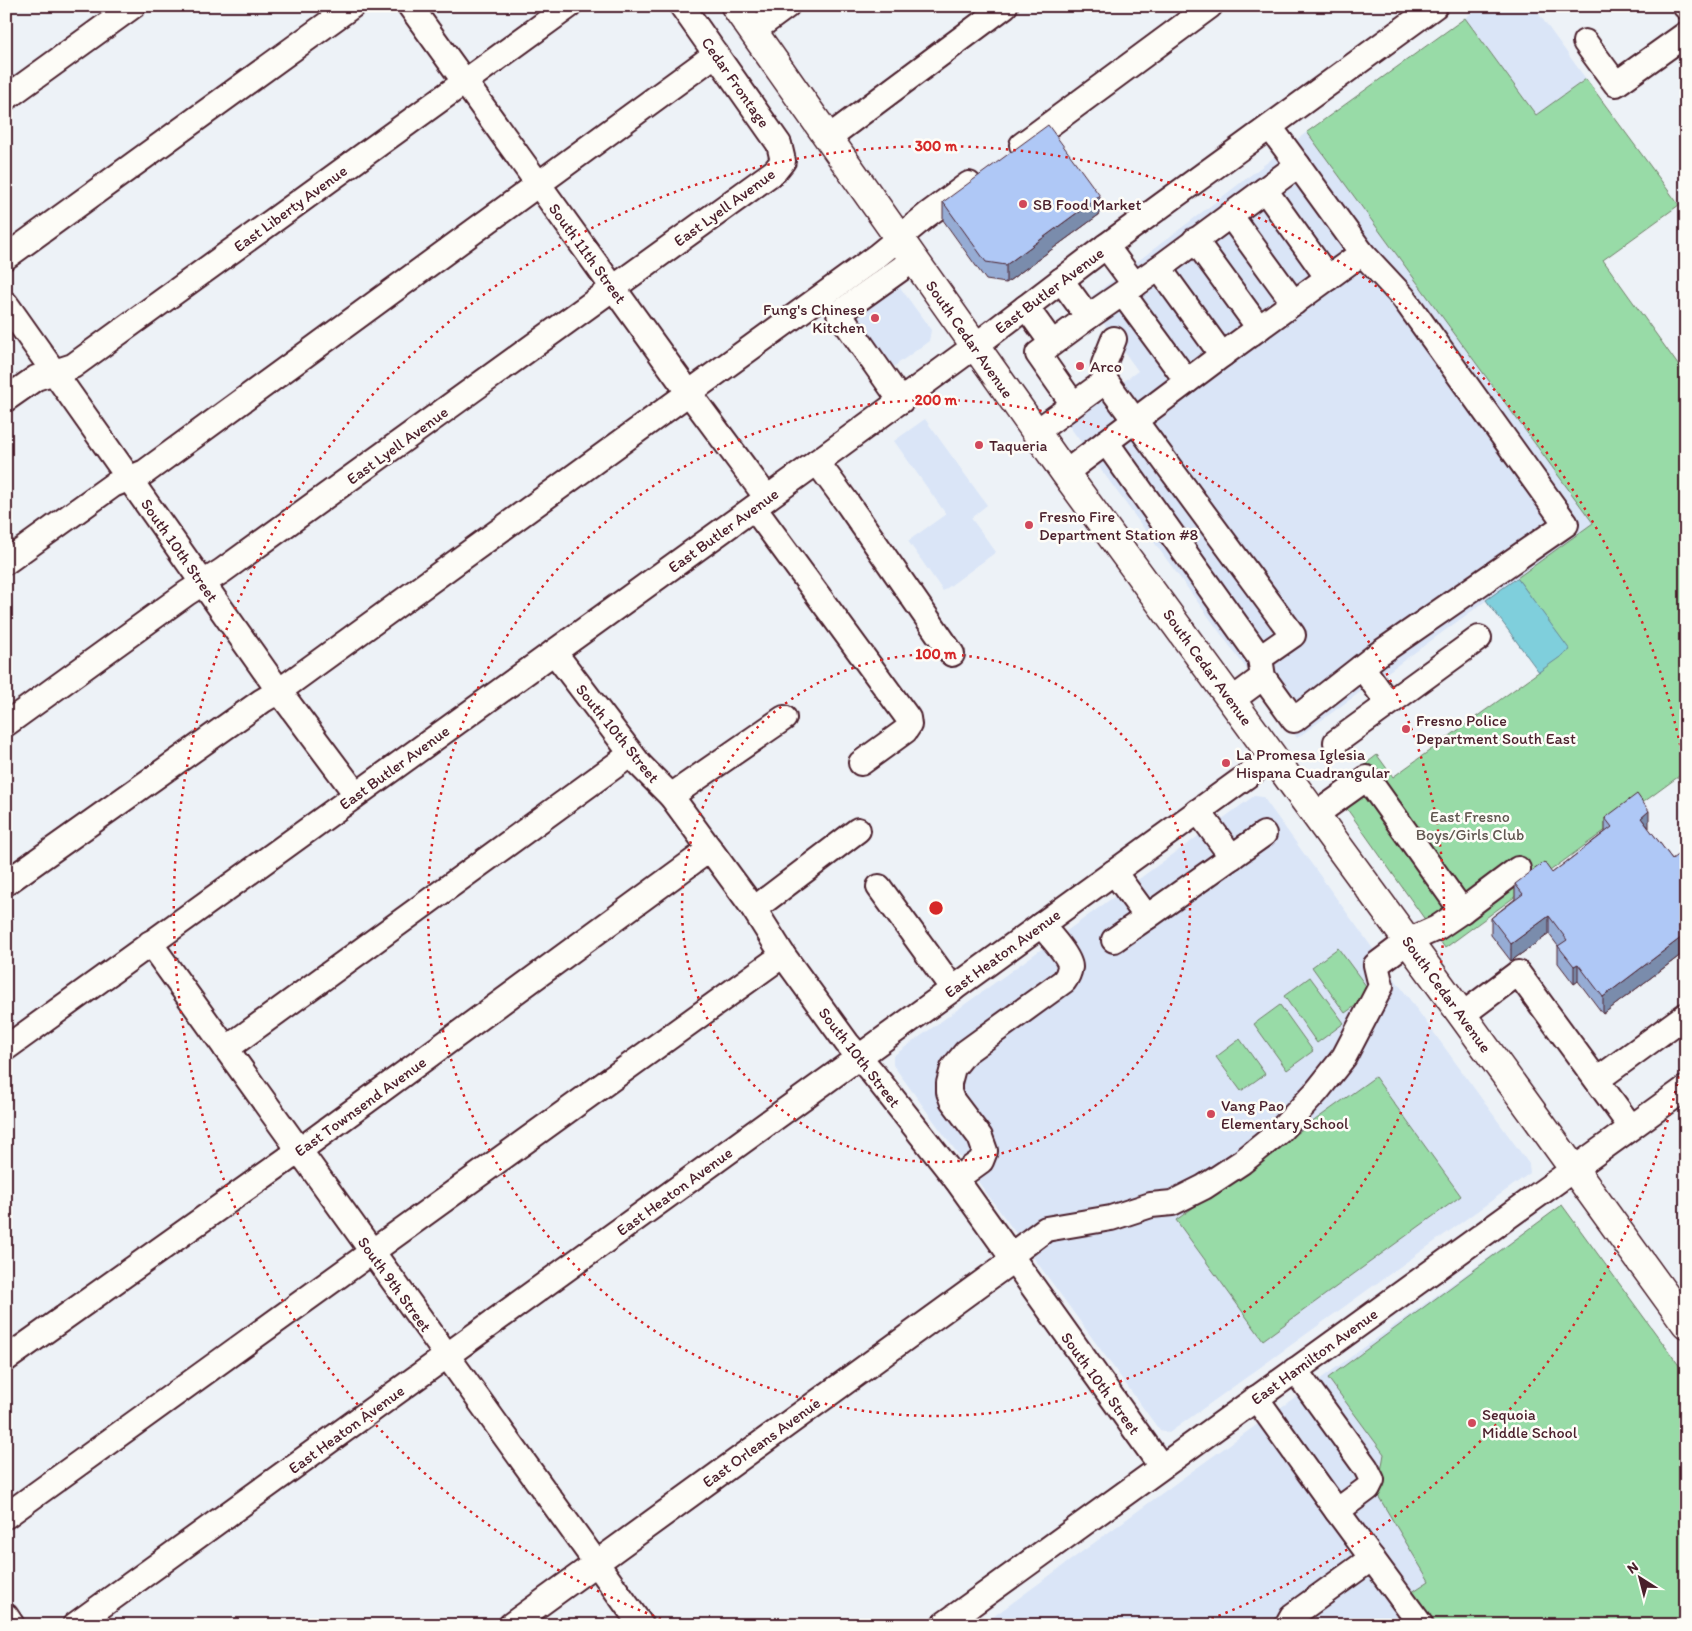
<svg xmlns="http://www.w3.org/2000/svg" width="1692" height="1631" viewBox="0 0 1692 1631" font-family="Itim,sans-serif">
  <rect width="100%" height="100%" fill="#edf2f7"/>
  <filter id="ink" filterUnits="userSpaceOnUse"><feTurbulence type="fractalNoise" baseFrequency=".02" numOctaves="2"/><feDisplacementMap in="SourceGraphic" scale="10" xChannelSelector="R" yChannelSelector="G"/><feConvolveMatrix kernelMatrix="1 2 1 2 8 2 1 2 1" color-interpolation-filters="sRGB"/></filter>
  <g filter="url(#ink)">
    <g fill="#dae5f7">
      <path d="M1481,6H1533L1586,79L1536,115L1465,18Z"/>
      <path d="M1307,132L1593,523L1297,738L1067,423L1138,371L1087,300Z"/>
      <path d="M881,261L931,330L929,341L874,381L818,306Z"/>
      <path d="M925,419L987,505L971,518L996,552L943,591L908,541L946,514L894,441Z"/>
      <path d="M1254,796L1263,797L1529,1164L1530,1173L1169,1433L1160,1431L893,1065V1056Z"/>
      <path d="M1562,1205L1686,1375V1625H982L1191,1472Z"/>
    </g>
    <g fill="#98dba7" stroke="#717d69">
      <path d="M1465,18L1536,115L1586,79L1679,205L1603,260L1686,376V771L1445,948L1333,789L1377,755L1393,777L1569,650L1517,578L1593,523L1307,132Z"/>
      <path d="M1338,948L1372,994L1345,1013L1312,967Z"/>
      <path d="M1310,977L1344,1023L1317,1043L1284,996Z"/>
      <path d="M1280,1005L1313,1051L1287,1070L1254,1024Z"/>
      <path d="M1240,1039L1265,1074L1241,1091L1216,1057Z"/>
      <path d="M1375,1077L1461,1196L1263,1340L1176,1220Z"/>
      <path d="M1562,1205L1686,1375V1625H1432L1409,1594L1429,1581L1377,1494L1384,1454L1328,1378Z"/>
    </g>
    <path fill="#7fcfdc" stroke="#6a8995" d="M1517,578L1570,650L1539,672L1486,600Z"/>
    <g fill="none" stroke-linecap="round" stroke-linejoin="round">
      <defs>
        <g id="minor">
          <path d="M410,6L689,393L767,498"/>
          <path d="M1685,6L1686,7"/>
          <path d="M753,31L787,6"/>
          <path d="M1585,42L1616,84L1686,34"/>
          <path d="M6,98L133,6"/>
          <path d="M828,138L1005,6"/>
          <path d="M1022,145L1210,6"/>
          <path d="M1265,190L1328,278"/>
          <path d="M1230,215L1294,303"/>
          <path d="M1195,240L1259,328"/>
          <path d="M1106,246L1135,285"/>
          <path d="M6,257L352,6"/>
          <path d="M1159,268L1222,355"/>
          <path d="M1061,280L1088,317L1038,354L1073,404"/>
          <path d="M1123,294L1187,381"/>
          <path d="M6,304L279,691L356,794"/>
          <path d="M1026,307L1052,343"/>
          <path d="M1088,317L1159,268L1298,165L1270,127"/>
          <path d="M1105,380L1293,635L1260,658"/>
          <path d="M6,399L36,378L73,366L569,6"/>
          <path d="M901,401L839,313L913,260"/>
          <path d="M1036,432L1103,383L1105,380L1104,364L1114,339"/>
          <path d="M1106,442L1260,658L1263,677L1294,720L1377,655L1566,524L1403,297L1362,253"/>
          <path d="M817,462L848,504L952,654"/>
          <path d="M1065,473L1222,355L1362,253L1298,165"/>
          <path d="M754,508L908,718L909,725L905,731L861,763"/>
          <path d="M6,562L113,485L145,472L716,54"/>
          <path d="M554,652L640,765L671,796L754,909L783,955L847,1043L871,1071L956,1179L1161,1466"/>
          <path d="M1362,667L1388,703"/>
          <path d="M1232,700L1263,677"/>
          <path d="M6,724L187,593L222,571L775,171L783,161L779,144L682,6"/>
          <path d="M1336,742L1479,638"/>
          <path d="M671,796L784,718"/>
          <path d="M1198,811L1232,857"/>
          <path d="M1315,815L1367,778L1462,911"/>
          <path d="M1114,872L1147,917L1114,940"/>
          <path d="M6,883L262,701L279,691L877,256L927,215L969,184"/>
          <path d="M879,887L953,989"/>
          <path d="M754,909L858,830"/>
          <path d="M1147,917L1264,834"/>
          <path d="M150,943L641,1625"/>
          <path d="M1462,1015L1518,973L1631,1127"/>
          <path d="M6,1048L817,462L975,346L1106,246L1435,6"/>
          <path d="M226,1049L631,754"/>
          <path d="M1597,1080L1686,1015"/>
          <path d="M956,1179L981,1161L985,1151L980,1137L952,1100L949,1092V1083L953,1068L966,1052L1064,981C1067,977 1069,973 1070,967C1070,957 1048,933 1041,925"/>
          <path d="M1010,1256L1046,1229L1111,1218L1151,1205L1172,1203L1204,1187L1242,1162L1279,1132L1317,1091L1344,1057L1381,986L1376,965L1408,941L1437,928L1462,911L1518,869"/>
          <path d="M6,1359L300,1150L710,849"/>
          <path d="M1256,1398L1337,1511L1368,1488L1372,1480L1366,1468L1295,1370"/>
          <path d="M1337,1511L1421,1625"/>
          <path d="M6,1516L783,955"/>
          <path d="M6,1616L12,1625"/>
          <path d="M75,1625L1273,757"/>
          <path d="M511,1625L1013,1260"/>
          <path d="M943,1625L1686,1088"/>
          <path d="M1287,1625L1292,1616L1372,1558"/>
        </g>
        <path id="major" d="M735,6L1065,473L1462,1015L1686,1324"/>
      </defs>
      <use href="#minor" stroke="#4a1f2b" stroke-width="28"/>
      <use href="#major" stroke="#4a1f2b" stroke-width="31"/>
      <use href="#minor" stroke="#fdfcf7" stroke-width="24"/>
      <use href="#major" stroke="#fdfcf7" stroke-width="28"/>
    </g>
    <g fill="#96acd4" stroke="#4a1f2b">
      <path d="M943,202L1100,214L1006,283L986,280L943,220Z"/>
      <path d="M1605,818L1649,829L1672,859L1686,861V959L1682,954L1603,1014L1578,981L1574,984L1558,963V946L1549,934L1511,961L1491,935V918L1515,899V884L1552,873L1605,832Z"/>
    </g>
    <g fill="#7a8cac" stroke="#4a1f2b">
      <path d="M1100,196V214L1006,283V265Z"/>
      <path d="M1649,811V828L1641,818Z"/>
      <path d="M1549,916V934L1511,961V944Z"/>
      <path d="M1682,937V954L1603,1014V997Z"/>
      <path d="M1578,964V981L1574,984V966Z"/>
    </g>
    <g fill="#afc8f6" stroke="#4a1f2b">
      <path d="M1048,125L1100,196L1006,265L986,262L943,202Z"/>
      <path d="M1637,794L1649,811L1641,818L1672,859L1680,853L1686,861V942L1682,937L1603,997L1578,964L1574,966L1558,946L1567,940L1549,916L1511,944L1491,918L1523,894L1515,884L1544,862L1552,873L1612,827L1605,818Z"/>
    </g>
  </g>
  <g fill="none" stroke="#d62828" stroke-width="2.5" stroke-dasharray="2.5 5">
    <circle cx="936" cy="908" r="254"/>
    <circle cx="936" cy="908" r="508"/>
    <path d="M1685 1047A762 762 0 0 1 1197 1624M675 1624A762 762 0 1 1 1685 769"/>
  </g>
  <g fill="#d1495b" stroke="#fdfcf7" stroke-width="2">
    <circle cx="1023" cy="204" r="5"/>
    <circle cx="875" cy="318" r="5"/>
    <circle cx="1080" cy="366" r="5"/>
    <circle cx="979" cy="445" r="5"/>
    <circle cx="1029" cy="525" r="5"/>
    <circle cx="1406" cy="729" r="5"/>
    <circle cx="1226" cy="763" r="5"/>
    <circle cx="1211" cy="1114" r="5"/>
    <circle cx="1472" cy="1423" r="5"/>
  </g>
  <g text-anchor="middle" stroke-width="5" stroke-linejoin="round" paint-order="stroke">
    <g font-size="16" fill="#4a1f2b" stroke="#fdfcf7">
      <text transform="translate(736 82) rotate(55)" y="6">Cedar Frontage</text>
      <text transform="translate(724 207) rotate(-36)" y="6">East Lyell Avenue</text>
      <text transform="translate(290 208) rotate(-36)" y="6">East Liberty Avenue</text>
      <text transform="translate(588 253) rotate(54)" y="6">South 11th Street</text>
      <text transform="translate(1049 290) rotate(-37)" y="6">East Butler Avenue</text>
      <text transform="translate(970 339) rotate(55)" y="6">South Cedar Avenue</text>
      <text transform="translate(397 445) rotate(-36)" y="6">East Lyell Avenue</text>
      <text transform="translate(723 530) rotate(-36)" y="6">East Butler Avenue</text>
      <text transform="translate(180 550) rotate(55)" y="6">South 10th Street</text>
      <text transform="translate(1208 667) rotate(54)" y="6">South Cedar Avenue</text>
      <text transform="translate(618 733) rotate(51)" y="6">South 10th Street</text>
      <text transform="translate(394 767) rotate(-36)" y="6">East Butler Avenue</text>
      <text transform="translate(1002 953) rotate(-36)" y="6">East Heaton Avenue</text>
      <text transform="translate(1447 994) rotate(54)" y="6">South Cedar Avenue</text>
      <text transform="translate(860 1057) rotate(52)" y="6">South 10th Street</text>
      <text transform="translate(360 1106) rotate(-36)" y="6">East Townsend Avenue</text>
      <text transform="translate(674 1191) rotate(-36)" y="6">East Heaton Avenue</text>
      <text transform="translate(395 1284) rotate(54)" y="6">South 9th Street</text>
      <text transform="translate(1314 1356) rotate(-36)" y="6">East Hamilton Avenue</text>
      <text transform="translate(1101 1383) rotate(54)" y="6">South 10th Street</text>
      <text transform="translate(346 1429) rotate(-36)" y="6">East Heaton Avenue</text>
      <text transform="translate(761 1442) rotate(-36)" y="6">East Orleans Avenue</text>
    </g>
    <g font-size="16" fill="#4a1f2b" stroke="#fdfcf7" text-anchor="start">
      <text x="1033" y="210">SB Food Market</text>
      <text x="865" y="315" text-anchor="end">Fung's Chinese<tspan x="865" dy="18">Kitchen</tspan></text>
      <text x="1090" y="372">Arco</text>
      <text x="989" y="451">Taqueria</text>
      <text x="1039" y="522">Fresno Fire<tspan x="1039" dy="18">Department Station #8</tspan></text>
      <text x="1416" y="726">Fresno Police<tspan x="1416" dy="18">Department South East</tspan></text>
      <text x="1236" y="760">La Promesa Iglesia<tspan x="1236" dy="18">Hispana Cuadrangular</tspan></text>
      <text x="1221" y="1111">Vang Pao<tspan x="1221" dy="18">Elementary School</tspan></text>
      <text x="1482" y="1420">Sequoia<tspan x="1482" dy="18">Middle School</tspan></text>
    </g>
    <g font-size="16" fill="#615750" stroke="#fdfcf7">
      <text x="1470" y="822">East Fresno<tspan x="1470" dy="18">Boys/Girls Club</tspan></text>
    </g>
  </g>
  <circle cx="936" cy="908" r="8" fill="#d62828" stroke="#fdfcf7" stroke-width="2.5"/>
  <g font-size="15" text-anchor="middle" font-weight="bold" fill="#d62828" stroke="#fdfcf7" stroke-width="5" stroke-linejoin="round" paint-order="stroke">
    <text x="936" y="151">300 m</text>
    <text x="936" y="405">200 m</text>
    <text x="936" y="659">100 m</text>
  </g>
  <rect width="1692" height="1631" fill="none" stroke="#fdfcf7" stroke-width="25"/>
  <rect x="12" y="12" width="1667" height="1606" fill="none" stroke="#4a1f2b" stroke-width="2" filter="url(#ink)"/>
  <g transform="translate(1640 1578) rotate(324)" stroke="#fdfcf7" stroke-width="4" paint-order="stroke">
  <path d="M0-4L9 19L0 12L-9 19Z" fill="#4a1f2b"/>
  <text y="-8" font-size="14" font-weight="bold" text-anchor="middle" fill="#4a1f2b">N</text>
  </g>
</svg>
